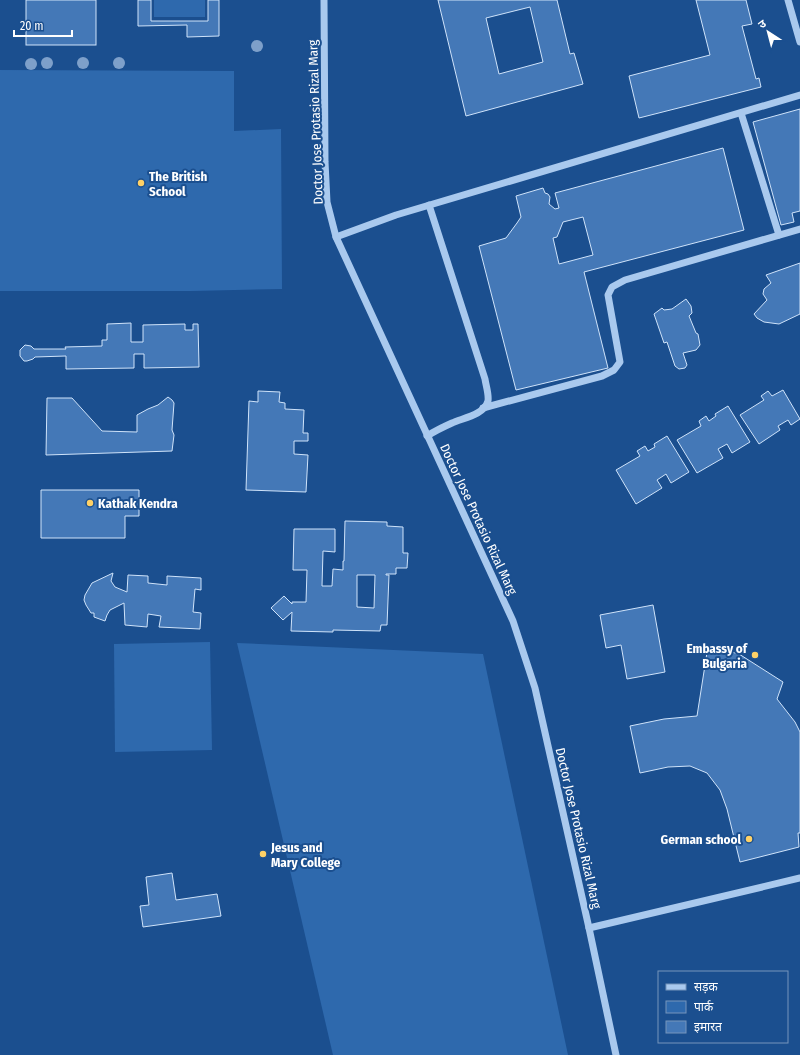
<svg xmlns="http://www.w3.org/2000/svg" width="800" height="1055" viewBox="0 0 800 1055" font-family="'Fira Sans Condensed','Noto Sans Devanagari',sans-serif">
  <rect width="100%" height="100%" fill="#1b4f8f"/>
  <g fill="#2e69ad">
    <rect x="154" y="0" width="51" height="17"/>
    <path d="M0,70L234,71V131L281,129L282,289L191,291H0Z"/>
    <path d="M210,642L212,750L115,752L114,644Z"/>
    <path d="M237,643L483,654L568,1055H333Z"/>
  </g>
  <g fill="#4478b7" stroke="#cfe3fa" fill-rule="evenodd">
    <rect x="26" y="0" width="70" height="45"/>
    <path d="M138,0H151V21H208V0H219V36L187,37V25L138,26Z"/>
    <path d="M438,0H557L570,54L574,53L583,84L466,116ZM530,7L543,62L499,74L486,18Z"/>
    <path d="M696,0H746L752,24L742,26L756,79L759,78L761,87L639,118L629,76L710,55Z"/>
    <path d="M800,109V211L792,213L794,222L781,225L753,122Z"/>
    <path d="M723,148L744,230L584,272L608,368L516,390L479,246L506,238L517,223L521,217L516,196L543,188L545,193L548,194L550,197L549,204L555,209L559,208L555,193ZM583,217L593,255L559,264L553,238L557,237L563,222Z"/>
    <path d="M800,263V314L779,324L764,322L757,318L754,314L767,300L763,294L764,289L771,283L766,275Z"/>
    <path d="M686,299L691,306L692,313L689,316L696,333L698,334L700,345L696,350L683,353L687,365L685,368L679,369L675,366L667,342L664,343L654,314L662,308L664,310L672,309Z"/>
    <path d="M131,323V342H143V325L185,324V330H193V324H198L199,367L144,368V354H134V368L66,369V356L35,357L33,359L27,361H24L20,356V350L25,345L31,346L34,349H66L65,347L102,346V340H107V324Z"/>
    <path d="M783,390L800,419L791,425L788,420L778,426L780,430L759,444L740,415L764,400L761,396L768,391L772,396Z"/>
    <path d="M258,391L280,392L279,402L285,403V409L304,410L303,433H308V441H294V454L308,455L306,492L246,490L249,401L258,402Z"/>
    <path d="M168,397L172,400L174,403L172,430L174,435L172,451L46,455L47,398H72L102,431L137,432V415L148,409L158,405Z"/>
    <path d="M728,406L750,442L732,453L727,444L718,449L723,458L697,473L677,440L701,426L699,421L706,416L709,421L716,416L715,414Z"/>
    <path d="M667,436L689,472L671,483L666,474L657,480L662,488L636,504L616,470L640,456L637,451L645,446L648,451L655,447L654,444Z"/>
    <path d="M41,490H139V516H125V538H41Z"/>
    <path d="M345,521L387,522V526L403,527V553H408L407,568H396V574H386V575H389L387,625H381L380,631L333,630V632L291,631L292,612L283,620L271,608L284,596L292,604V602H306L307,570H293L294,529H335V552L323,551L322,586H332L333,569L343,570V561H344ZM357,575H375L374,608L357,607Z"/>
    <path d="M113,573L111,581L115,587L127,592L128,575L148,576V583L167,585V576L201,578V590L195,589L193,612L201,613L200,629L159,627L161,616L148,614L147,627L125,625L124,603L110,610L107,615L105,621L94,617V613H91L86,605L84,600L85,595L92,583Z"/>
    <path d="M653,605L665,672L627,679L621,645L606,648L600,615Z"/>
    <path d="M708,646L739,654L783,682L777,699L795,722L800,732V833H798L799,847L740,862L727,809L720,790L707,773L690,766L668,767L640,773L630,726L664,719L697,716Z"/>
    <path d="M172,873L176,900L217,894L221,916L143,927L140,906L149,905L146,877Z"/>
  </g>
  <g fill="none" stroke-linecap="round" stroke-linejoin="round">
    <g stroke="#a9c9ee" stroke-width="7">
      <path d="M324,0L325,162L327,202L336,237L513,621L535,688L589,928L616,1055"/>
      <path d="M788,0L800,42"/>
      <path d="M741,113L779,235"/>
      <path d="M336,237L396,215L800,95"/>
      <path d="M483,408L602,376L614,370L620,362L608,295L612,287L625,280L800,229"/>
      <path d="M427,436C435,431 443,427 452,423C463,418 484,415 488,401C489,394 486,386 485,379L429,205"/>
      <path d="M589,928L800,878"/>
    </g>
  </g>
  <g fill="#7ea0ca">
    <circle cx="257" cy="46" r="6"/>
    <circle cx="47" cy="63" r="6"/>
    <circle cx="83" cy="63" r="6"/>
    <circle cx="119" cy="63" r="6"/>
    <circle cx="31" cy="64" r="6"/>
  </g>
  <g fill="#ffd166" stroke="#1b4f8f" stroke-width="1.5">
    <circle cx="141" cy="183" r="4"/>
    <circle cx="90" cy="503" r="4"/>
    <circle cx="755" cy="655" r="4"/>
    <circle cx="749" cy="839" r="4"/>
    <circle cx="263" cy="854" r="4"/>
  </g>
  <g text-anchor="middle" stroke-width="4" stroke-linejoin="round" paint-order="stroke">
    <g font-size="13" fill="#fff" stroke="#1b4f8f">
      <text transform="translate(315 122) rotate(-92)" y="5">Doctor Jose Protasio Rizal Marg</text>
      <text transform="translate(479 519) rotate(65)" y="5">Doctor Jose Protasio Rizal Marg</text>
      <text transform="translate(579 828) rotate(77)" y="5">Doctor Jose Protasio Rizal Marg</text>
    </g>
    <g font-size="13" font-weight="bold" fill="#fff" stroke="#1b4f8f" text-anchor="start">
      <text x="149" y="181">The British<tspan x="149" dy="15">School</tspan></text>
      <text x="98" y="508">Kathak Kendra</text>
      <text x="747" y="653" text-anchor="end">Embassy of<tspan x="747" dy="15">Bulgaria</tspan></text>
      <text x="741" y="844" text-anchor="end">German school</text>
      <text x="271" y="852">Jesus and<tspan x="271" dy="15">Mary College</tspan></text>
    </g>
  </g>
  <rect x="658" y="971" width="130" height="72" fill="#1b4f8f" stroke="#7695bc"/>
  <rect x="666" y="984" width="20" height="6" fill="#a9c9ee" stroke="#7695bc"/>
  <text x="694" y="991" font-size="12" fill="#ffffff">सड़क</text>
  <rect x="666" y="1001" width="20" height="12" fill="#2e69ad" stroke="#7695bc"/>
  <text x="694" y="1011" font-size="12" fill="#ffffff">पार्क</text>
  <rect x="666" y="1021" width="20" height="12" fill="#4478b7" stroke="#7695bc"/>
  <text x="694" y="1031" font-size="12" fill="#ffffff">इमारत</text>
  <g transform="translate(768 32) rotate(324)" stroke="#1b4f8f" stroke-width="3" paint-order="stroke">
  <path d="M0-3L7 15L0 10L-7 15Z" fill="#ffffff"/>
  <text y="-6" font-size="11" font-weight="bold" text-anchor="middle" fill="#ffffff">उ</text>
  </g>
  <path d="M14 30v6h58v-6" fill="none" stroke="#ffffff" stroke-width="2"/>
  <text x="20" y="30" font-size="12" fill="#ffffff" stroke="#1b4f8f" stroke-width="3" paint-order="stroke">20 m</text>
</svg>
